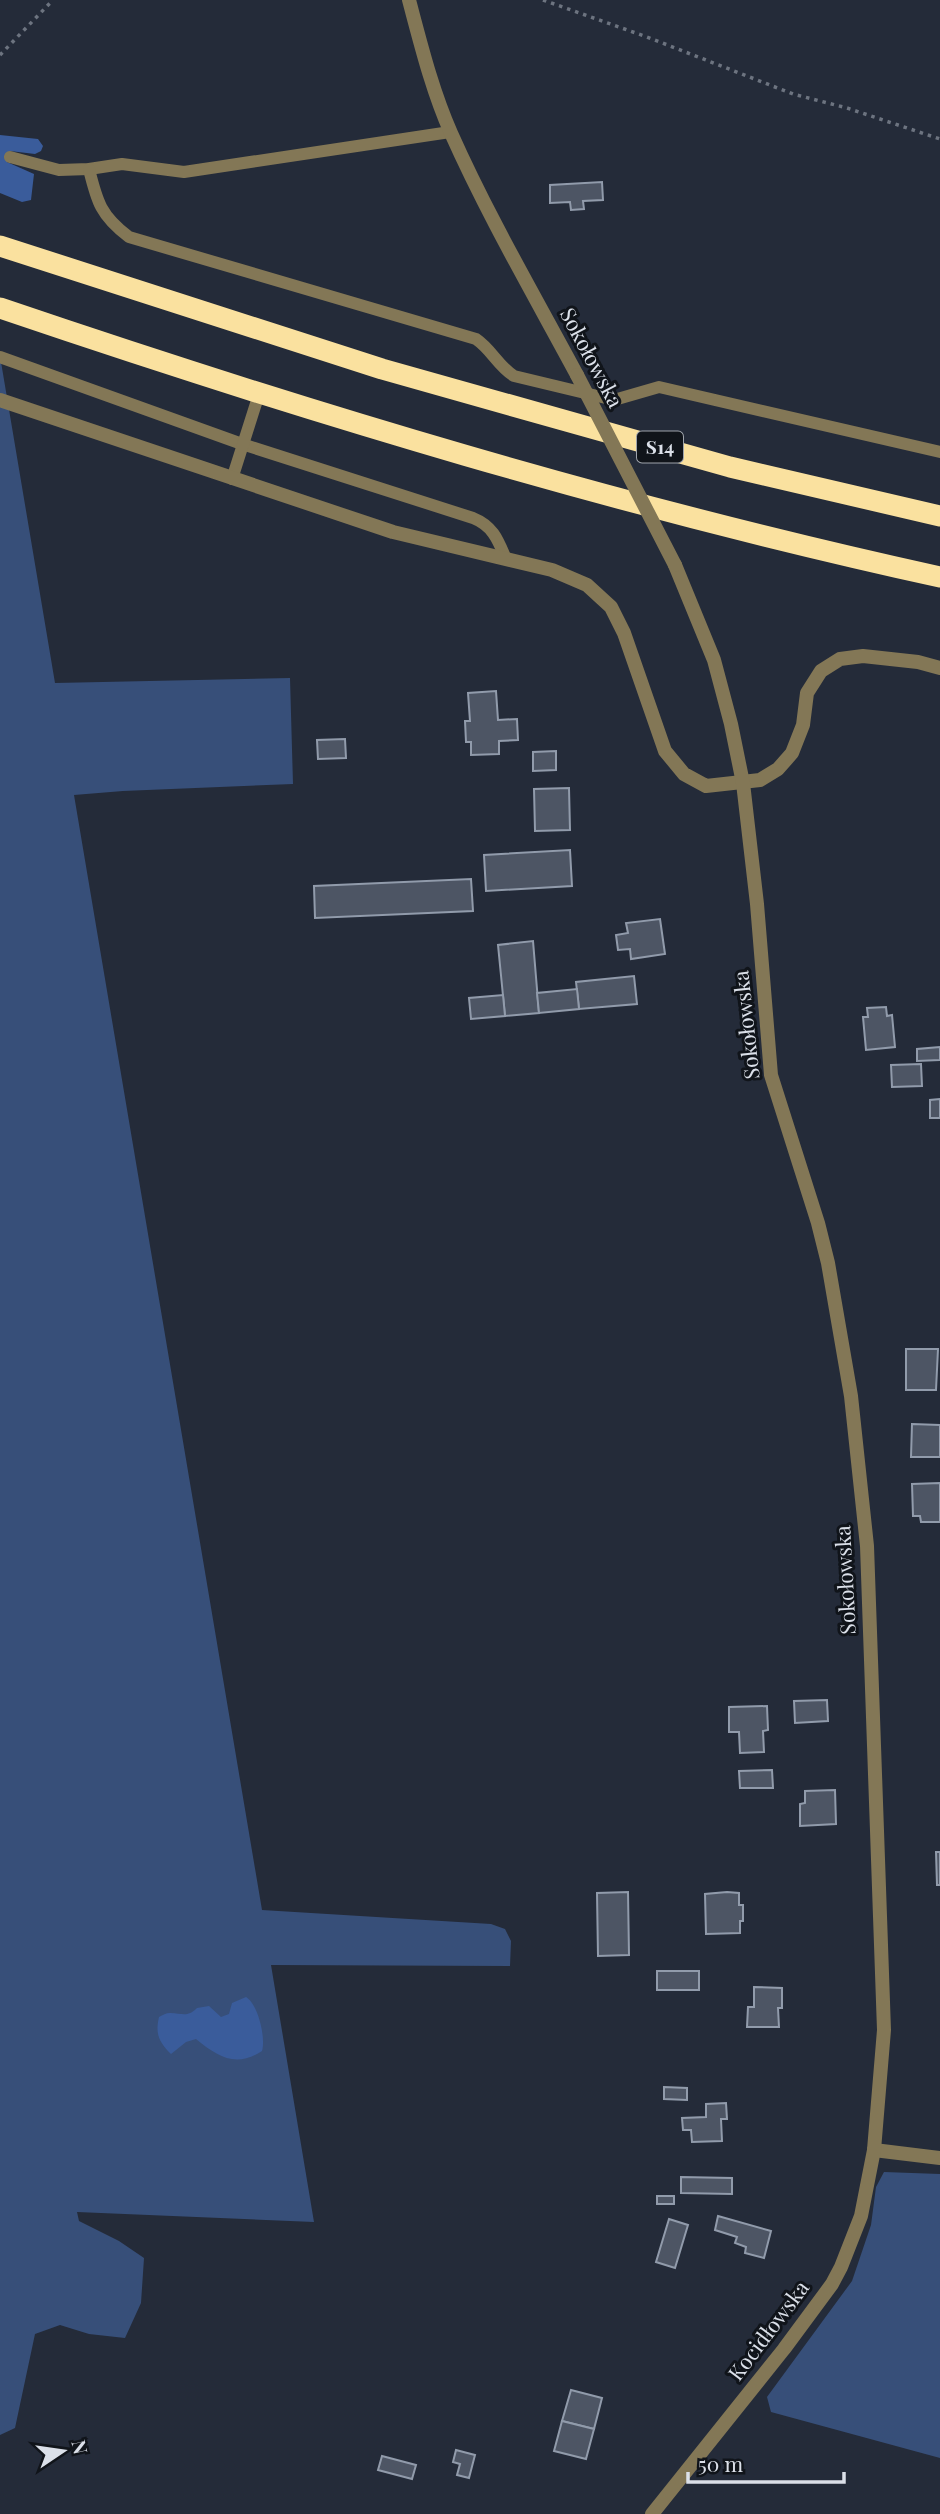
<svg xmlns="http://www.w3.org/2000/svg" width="940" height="2514" viewBox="0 0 940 2514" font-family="'Playfair Display',serif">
  <rect width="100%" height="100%" fill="#242b39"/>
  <g fill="#374f79">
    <path d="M0,356L55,683L290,678L293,784L123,791L74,795L262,1910L491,1924L505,1929L511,1941L510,1966L271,1965L314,2222L77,2212L79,2221L119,2241L144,2258L141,2303L125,2338L89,2334L60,2325L35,2334L15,2428L0,2435Z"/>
    <path d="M884,2172L940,2174V2458L771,2412L767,2397L852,2281L871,2225L876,2187Z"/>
  </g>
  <g fill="#3a5c9b">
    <path d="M0,135L38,139L43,146L41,151L35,154L10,151L7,162L34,174L31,200L22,202L0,193Z"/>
    <path d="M246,1997C258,2004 266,2038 262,2051C236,2068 218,2057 196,2039L186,2042L171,2054C159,2042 155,2034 159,2017C163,2015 166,2013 170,2013C182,2013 187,2018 197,2008L209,2006L221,2017L229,2014L232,2003Z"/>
  </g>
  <g fill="#4d5564" stroke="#919bab" stroke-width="2">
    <path d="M602,182L603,200L583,201L584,209L571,210L570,202L550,203V185Z"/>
    <path d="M496,691L498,720L517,719L518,740L499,741V754L471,755V742H466L465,721H470L468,693Z"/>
    <path d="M345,739L346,758L318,759L317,740Z"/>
    <path d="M556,751V770L533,771V752Z"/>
    <path d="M569,788L570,830L535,831L534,789Z"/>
    <path d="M570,850L572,886L486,891L484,855Z"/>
    <path d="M471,879L473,911L315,918L314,886Z"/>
    <path d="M660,919L665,954L631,959L630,949L618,950L616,935L628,933L626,923Z"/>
    <path d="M533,941L539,1013L505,1016L498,945Z"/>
    <path d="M634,976L637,1004L579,1009L576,982Z"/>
    <path d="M577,989L579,1009L539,1013L537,993Z"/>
    <path d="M503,995L505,1016L471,1019L469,998Z"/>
    <path d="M886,1007L887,1016L892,1015L895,1047L866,1050L863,1017H868L867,1008Z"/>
    <path d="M940,1047V1060L917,1061V1049Z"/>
    <path d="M921,1064L922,1086L892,1087L891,1065Z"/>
    <path d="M940,1099V1118H930V1100Z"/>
    <path d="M906,1349H938L936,1390H906Z"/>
    <path d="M912,1424L940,1425V1457H911Z"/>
    <path d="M940,1483V1522H921L920,1516H913L912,1484Z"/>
    <path d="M827,1700L828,1721L795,1723L794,1701Z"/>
    <path d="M767,1706L768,1730L763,1731L764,1752L740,1753L739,1732H729V1707Z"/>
    <path d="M772,1770L773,1788H740L739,1771Z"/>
    <path d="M835,1790L836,1824L800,1826V1804L805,1803V1791Z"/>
    <path d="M936,1852H940V1885H937Z"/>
    <path d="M628,1892L629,1955L598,1956L597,1893Z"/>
    <path d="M727,1892L739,1893V1905H743V1921H740V1933L706,1934L705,1894Z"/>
    <rect x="657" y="1971" width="42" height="19"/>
    <path d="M754,1987L782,1988V2008H778L779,2027H747L748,2007H754Z"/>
    <path d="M664,2087L687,2088V2100L664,2099Z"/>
    <path d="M726,2103L727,2119H721L722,2141L692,2142L691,2130H683L682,2118L706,2117V2104Z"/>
    <path d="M681,2177L732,2178V2194L681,2193Z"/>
    <rect x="657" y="2196" width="17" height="8"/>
    <path d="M718,2216L771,2231L764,2258L745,2253L746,2247L735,2243L737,2237L715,2230Z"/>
    <path d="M669,2219L688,2225L675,2268L656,2262Z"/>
    <path d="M571,2390L602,2398L594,2429L562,2421Z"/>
    <path d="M562,2421L594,2429L586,2459L554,2451Z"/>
    <path d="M456,2450L475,2455L469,2478L457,2475L460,2464L453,2462Z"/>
    <path d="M382,2456L416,2465L412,2479L378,2470Z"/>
  </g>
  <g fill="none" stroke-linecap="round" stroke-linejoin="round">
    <g stroke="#6d7480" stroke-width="3.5" stroke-dasharray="3.5 5" stroke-linecap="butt">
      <path d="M543,0L647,37L793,94L847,108L940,139"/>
      <path d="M0,55L53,0"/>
    </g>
    <g stroke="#837756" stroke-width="12">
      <path d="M10,157L59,170L89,169L122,164L184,172L450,132"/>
      <path d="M89,169C97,202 101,216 129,237L476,339C492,350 497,365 514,376L614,400L659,387L940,452"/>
      <path d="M0,357L242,444L473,518C493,526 498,540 506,559"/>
      <path d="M232,479L259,394"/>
    </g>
    <g stroke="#837756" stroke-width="14">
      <path d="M409,0C421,45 432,90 451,133C488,216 534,295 577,375"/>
      <path d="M0,400L393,532L552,570L587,585L611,607L624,633L665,751L684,774L706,786L760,780L778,769L792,753L803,725L807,693L821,671L840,659L863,656L918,662L940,668"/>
      <path d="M874,2150L940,2158"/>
      <path d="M652,2514L784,2349L832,2284L841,2267L861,2216L874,2150L884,2030L867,1546L851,1396L828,1263L818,1223L771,1075L757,904L743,783L731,724L714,660L675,565"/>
    </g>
    <g stroke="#fae19f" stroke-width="21">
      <path d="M0,246L382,369L730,467L940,516"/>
      <path d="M0,308C309,413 621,507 940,577"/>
    </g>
    <path stroke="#837756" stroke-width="14" d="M577,375L675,565"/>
  </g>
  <g text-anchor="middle" stroke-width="6" stroke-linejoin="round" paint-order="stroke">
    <rect fill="#10141a" stroke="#9ea3ab" stroke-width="2" x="637" y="431.5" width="46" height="31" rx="5"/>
    <g font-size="19" font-weight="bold" fill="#dbe0e9">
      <text x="660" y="454">S14</text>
    </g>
    <g font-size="21" fill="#dbe0e9" stroke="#10141a">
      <text transform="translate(591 358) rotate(62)" y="7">Sokołowska</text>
      <text transform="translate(747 1025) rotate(-96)" y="7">Sokołowska</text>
      <text transform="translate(846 1580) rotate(-93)" y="7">Sokołowska</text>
      <text transform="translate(769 2331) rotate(-53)" y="7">Kocidłowska</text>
    </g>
  </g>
  <g transform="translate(63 2451) rotate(77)" stroke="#10141a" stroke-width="5" paint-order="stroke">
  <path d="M0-5L12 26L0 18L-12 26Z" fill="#dbe0e9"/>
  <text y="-10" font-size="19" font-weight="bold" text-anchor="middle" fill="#dbe0e9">N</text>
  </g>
  <path d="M688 2472v10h156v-10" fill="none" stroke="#dbe0e9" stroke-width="3.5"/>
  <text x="698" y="2472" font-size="21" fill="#dbe0e9" stroke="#10141a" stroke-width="5" paint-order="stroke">50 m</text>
</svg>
